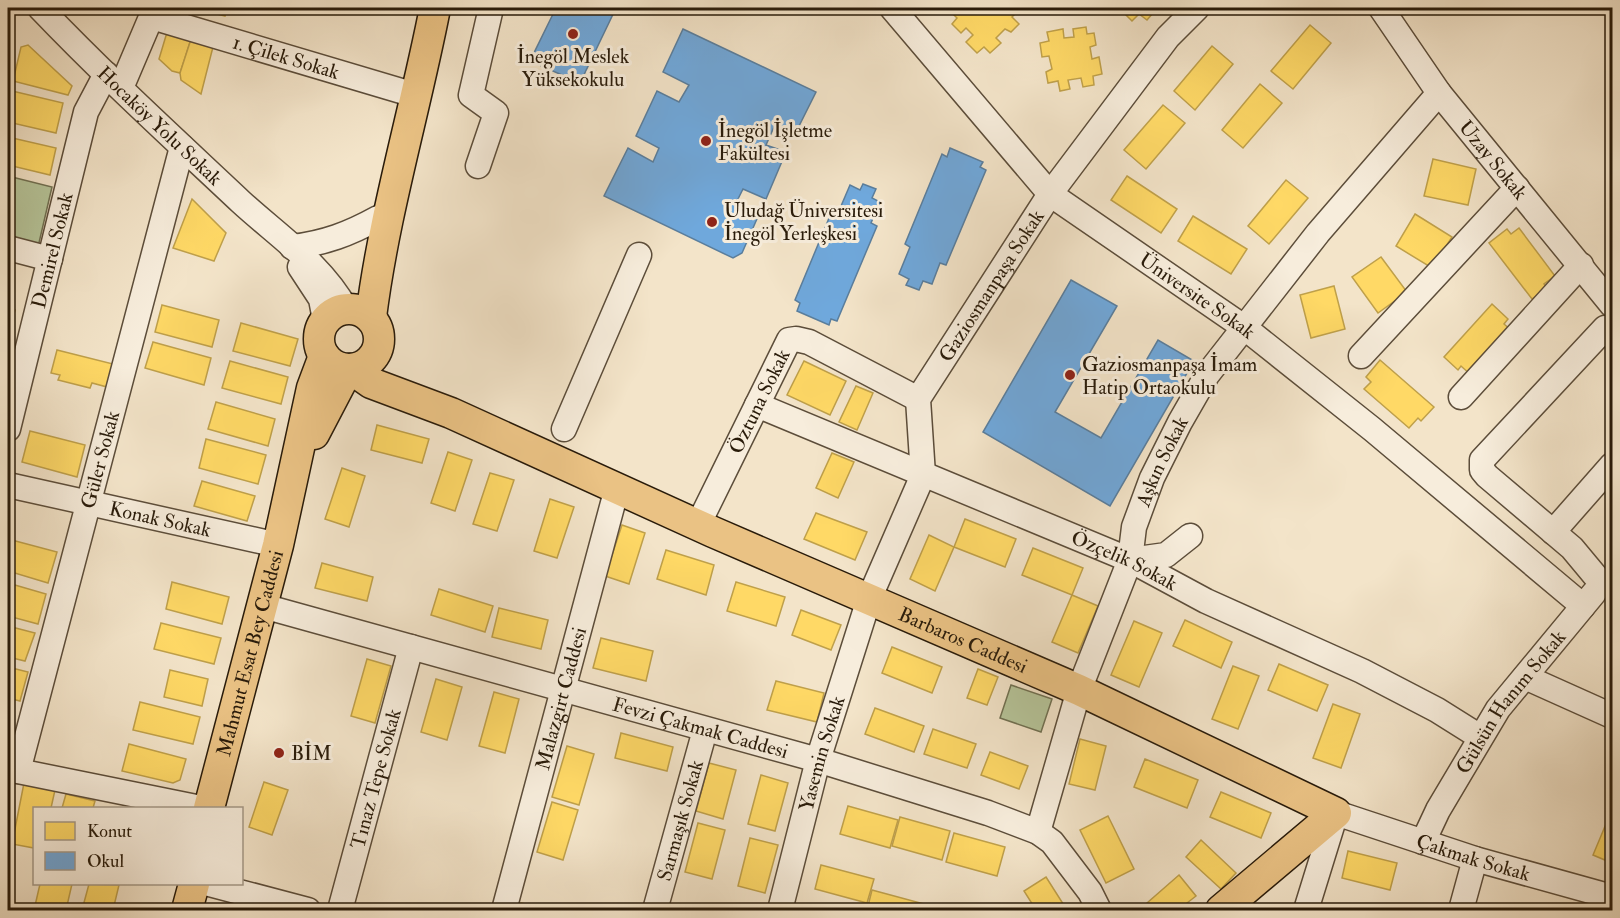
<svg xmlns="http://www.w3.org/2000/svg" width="1620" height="918" viewBox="0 0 1620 918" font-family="'IM FELL Double Pica',serif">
  <rect width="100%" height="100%" fill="#f3e4c9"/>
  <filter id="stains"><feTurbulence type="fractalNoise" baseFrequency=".00333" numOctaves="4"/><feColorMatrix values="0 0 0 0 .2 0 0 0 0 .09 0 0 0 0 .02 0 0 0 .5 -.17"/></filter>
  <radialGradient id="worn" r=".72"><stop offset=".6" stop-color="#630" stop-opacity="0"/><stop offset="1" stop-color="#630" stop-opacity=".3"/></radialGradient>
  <g fill="#b6c59a" stroke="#707052" stroke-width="1.5">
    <path d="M8,176L52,187L38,247L8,240Z"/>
    <path d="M1011,685L1052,699L1041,732L1000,718Z"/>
  </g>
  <g fill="#ffd966" stroke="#bfa04a" stroke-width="1.5">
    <path d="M203,8H227L225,16L202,10Z"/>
    <path d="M959,8L966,10L1017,8L1019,10L1012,17L1019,24L1011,32L1005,29L996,38L1001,43L990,53L984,47L977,53L966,42L973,35L966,28L961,33L952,24L957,18L952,13Z"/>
    <path d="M1126,8H1147L1153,13L1147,20L1139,14L1132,21L1124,13Z"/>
    <path d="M1310,25L1331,43L1293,89L1271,71Z"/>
    <path d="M1086,27L1087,34L1094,33L1096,45L1090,47L1092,59L1099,57L1102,74L1093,76L1094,85L1083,87L1081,78L1068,80L1070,89L1060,91L1058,81L1048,83L1046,72L1052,69L1049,56L1042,57L1040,43L1049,41L1047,32L1063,29L1064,38L1074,37L1073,29Z"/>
    <path d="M168,29L192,36L180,73L172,71L159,59Z"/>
    <path d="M192,36L214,43L201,94L181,80L180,73Z"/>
    <path d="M28,45L72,86L68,95L13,81L21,47Z"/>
    <path d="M1212,46L1233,64L1195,110L1174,91Z"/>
    <path d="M1260,84L1282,103L1243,148L1222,130Z"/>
    <path d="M8,90L63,103L56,133L8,122Z"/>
    <path d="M1163,105L1185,123L1146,169L1124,150Z"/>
    <path d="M8,137L56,148L50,175L8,165Z"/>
    <path d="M1433,159L1476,169L1468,205L1424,196Z"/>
    <path d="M1127,176L1177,209L1161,233L1111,200Z"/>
    <path d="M1286,180L1308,198L1269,244L1248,226Z"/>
    <path d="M192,199L226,233L214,261L173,248Z"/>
    <path d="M1415,214L1452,237L1432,268L1396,246Z"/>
    <path d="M1193,216L1247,249L1231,274L1178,241Z"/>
    <path d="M1519,228L1555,276L1544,284L1547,288L1532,299L1489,243L1507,229L1511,234Z"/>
    <path d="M1381,257L1407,292L1378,313L1352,277Z"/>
    <path d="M1334,286L1345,329L1311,338L1300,295Z"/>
    <path d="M1492,304L1508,319L1504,324L1512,331L1471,375L1461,366L1458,370L1444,357Z"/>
    <path d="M162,305L219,320L212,347L155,332Z"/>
    <path d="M8,308L15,310L8,337Z"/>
    <path d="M241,323L298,339L290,366L233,351Z"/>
    <path d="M153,342L211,358L204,385L145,368Z"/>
    <path d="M57,350L113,364L107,387L92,383L90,388L58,380L60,375L51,373Z"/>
    <path d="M1380,360L1434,407L1421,421L1418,418L1409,428L1364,389L1371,382L1366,377Z"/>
    <path d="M230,361L288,377L281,404L222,388Z"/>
    <path d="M804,361L846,381L830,415L787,395Z"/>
    <path d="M856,386L873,393L857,430L839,422Z"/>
    <path d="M216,402L275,419L268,446L208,429Z"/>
    <path d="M377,425L429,439L422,463L371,450Z"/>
    <path d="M30,431L85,445L77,477L22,462Z"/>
    <path d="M206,439L266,455L258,484L199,468Z"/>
    <path d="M448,452L472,460L455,511L431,503Z"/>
    <path d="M832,453L854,462L838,498L816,488Z"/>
    <path d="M342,468L365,476L349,527L325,519Z"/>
    <path d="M490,473L514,480L497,531L473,524Z"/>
    <path d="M202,481L255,496L247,521L194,506Z"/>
    <path d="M550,499L574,507L557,558L534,551Z"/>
    <path d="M816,513L867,532L855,560L804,539Z"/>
    <path d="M965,519L1016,539L1005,567L954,547Z"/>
    <path d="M622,525L645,533L629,584L605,576Z"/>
    <path d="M929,535L954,547L935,591L910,579Z"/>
    <path d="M8,539L57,552L48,583L8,571Z"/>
    <path d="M1033,548L1083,568L1072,595L1022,575Z"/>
    <path d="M666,550L714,565L706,595L657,579Z"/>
    <path d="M322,563L373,577L367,601L315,588Z"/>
    <path d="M172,582L229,597L222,624L166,609Z"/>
    <path d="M736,582L785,597L776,626L727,611Z"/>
    <path d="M8,583L46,594L38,624L8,616Z"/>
    <path d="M439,589L493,606L485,632L431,615Z"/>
    <path d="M1072,595L1098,606L1078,653L1052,642Z"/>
    <path d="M499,608L548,620L541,649L492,637Z"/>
    <path d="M801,610L841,625L831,650L792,635Z"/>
    <path d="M1185,620L1232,642L1221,668L1173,646Z"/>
    <path d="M1134,621L1162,633L1139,687L1111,675Z"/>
    <path d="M161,623L221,638L214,664L154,649Z"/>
    <path d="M8,626L35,633L25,661L8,657Z"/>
    <path d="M601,638L653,651L646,681L593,668Z"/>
    <path d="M892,647L942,667L932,693L882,673Z"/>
    <path d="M367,659L391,666L375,723L351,716Z"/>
    <path d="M1279,664L1328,685L1317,711L1268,690Z"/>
    <path d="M1233,666L1259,676L1238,729L1212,719Z"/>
    <path d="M8,667L28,672L20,701L8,698Z"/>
    <path d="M978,669L998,677L987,705L967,698Z"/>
    <path d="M170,670L208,679L202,706L164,697Z"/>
    <path d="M436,679L462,687L447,740L421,732Z"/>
    <path d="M776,681L824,693L817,722L767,710Z"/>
    <path d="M494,692L519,699L505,753L479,746Z"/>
    <path d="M140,702L200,717L193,744L133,730Z"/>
    <path d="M1333,704L1360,714L1341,768L1313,758Z"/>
    <path d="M875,708L924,726L914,752L865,734Z"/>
    <path d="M933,729L976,744L967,768L924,754Z"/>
    <path d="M621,733L673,747L667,771L615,758Z"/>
    <path d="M1080,739L1106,746L1095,790L1069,784Z"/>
    <path d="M129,744L186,759L180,780L173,783L122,771Z"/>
    <path d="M567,746L594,754L579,805L552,797Z"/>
    <path d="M990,752L1028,766L1019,789L981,775Z"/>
    <path d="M1145,759L1198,780L1187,808L1134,787Z"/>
    <path d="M709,763L736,770L723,819L696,811Z"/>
    <path d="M761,775L788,783L775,831L748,824Z"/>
    <path d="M8,779L15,780L8,816Z"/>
    <path d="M264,782L288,790L272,835L249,827Z"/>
    <path d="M24,783L55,790L51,808H34V848L12,844Z"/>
    <path d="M1221,792L1271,813L1261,838L1210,817Z"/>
    <path d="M66,794L95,801L93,808H62Z"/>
    <path d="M552,802L578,810L563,860L537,852Z"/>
    <path d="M848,806L898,820L890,848L840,834Z"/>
    <path d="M1108,816L1134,869L1106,883L1080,830Z"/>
    <path d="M900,817L950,831L942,860L892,846Z"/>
    <path d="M698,823L725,830L712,879L685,872Z"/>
    <path d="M1606,824L1612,826V863L1593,855Z"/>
    <path d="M954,833L1005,847L997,876L946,862Z"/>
    <path d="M750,838L778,845L765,893L738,886Z"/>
    <path d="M1201,840L1236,873L1221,889L1186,857Z"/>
    <path d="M1348,851L1397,863L1390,890L1342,878Z"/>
    <path d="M821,865L874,879L867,903L815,889Z"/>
    <path d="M1179,875L1196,896L1178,910H1139Z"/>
    <path d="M1046,877L1067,910H1036L1024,891Z"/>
    <path d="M40,884H72L66,910H34Z"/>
    <path d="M89,884L119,885L113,910H82Z"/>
    <path d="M872,890L924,904L922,910H867Z"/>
    <path d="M521,903L550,910H518Z"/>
  </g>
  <g fill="#6fa8dc" stroke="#5a7e9d" stroke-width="1.5">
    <path d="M556,8H616L580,83L530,61Z"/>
    <path d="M683,29L816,92L794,136L774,127L766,145L786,152L766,199L743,189L736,203L760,212L742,253L733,258L604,196L628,148L653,162L659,148L636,136L657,91L679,102L689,85L663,72Z"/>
    <path d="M950,148L983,162L980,167L986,170L946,265L940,263L932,284L923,281L919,290L906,285L909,279L899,274L910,247L905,244L942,154L947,157Z"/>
    <path d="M863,184L876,189L872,198L880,202L871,223L877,226L837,321L831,319L829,325L797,311L800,303L795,300L832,211L838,213L850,185L860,190Z"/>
    <path d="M1071,280L1117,306L1055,412L1101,438L1158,340L1194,361L1110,506L983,432Z"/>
  </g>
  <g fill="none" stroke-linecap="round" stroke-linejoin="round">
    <defs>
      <g id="minor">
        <path id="s1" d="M40,8C104,75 173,138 241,202C278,236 321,264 346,309"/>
        <path id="s2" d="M892,8L1050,194L1245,328L1372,429L1583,606"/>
        <path id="s3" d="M1381,8L1439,93L1612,305"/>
        <path id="s4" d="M152,17L418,96"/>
        <path d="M121,88L155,8"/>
        <path d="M478,166L496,113L471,95L491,8"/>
        <path d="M292,247C325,243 349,234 378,218"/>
        <path d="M8,248L50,259"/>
        <path d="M300,267L321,299L325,320"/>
        <path d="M1361,356L1517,188"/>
        <path d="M1461,397L1581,265"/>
        <path id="s5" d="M757,405L1130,560L1206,601L1362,671L1437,710L1480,737"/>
        <path id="s6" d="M8,429L86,112L106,74"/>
        <path d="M564,429L639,255"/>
        <path id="s7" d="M8,485L278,545"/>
        <path id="s8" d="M698,525L789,340L796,339L809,342L918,399"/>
        <path d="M1553,532L1612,465"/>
        <path d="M1130,560L1166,555L1190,536"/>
        <path d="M1602,584L1572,548L1487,476L1482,470V460L1605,328"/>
        <path id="s9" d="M263,606L818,760L988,813L1038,832L1052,842L1090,892L1099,910"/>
        <path d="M1525,677L1612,716"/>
        <path d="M8,769L201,808"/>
        <path id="s10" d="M18,771L182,147"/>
        <path id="s11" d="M1038,832L1079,690L1130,560L1134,527L1152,478L1180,422L1207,375L1318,233L1439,93"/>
        <path id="s12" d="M1423,842L1438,810L1498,709L1594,593"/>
        <path d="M209,884L308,910"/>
        <path id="s13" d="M340,910L411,647"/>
        <path id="s14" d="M504,910L617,488"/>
        <path id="s15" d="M655,910L705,730"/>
        <path id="s16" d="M780,910L818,760L869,599L923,475L918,399L1050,194L1168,37L1197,8"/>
        <path id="s17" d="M1306,910L1336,813L1475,859L1612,897"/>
        <path d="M1461,910L1475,859"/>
      </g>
      <g id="major">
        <circle cx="349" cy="339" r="30"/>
        <path d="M371,317C384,213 415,111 435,8"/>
        <path id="s18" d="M351,369L371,383L451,413L713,532L1079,690L1336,813L1221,910"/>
        <path d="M314,434L348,369"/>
        <path id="s19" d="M209,808L278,545L312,388L324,356"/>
        <path d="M187,910L194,884"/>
      </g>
    </defs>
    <use href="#minor" stroke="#5c4d3a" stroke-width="27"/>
    <use href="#major" stroke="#291b0a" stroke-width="33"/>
    <use href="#minor" stroke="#f7eddc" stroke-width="24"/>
    <use href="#major" stroke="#eac284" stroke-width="30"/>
  </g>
  <g fill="#8f2418" stroke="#f7eddc" stroke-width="2">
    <circle cx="573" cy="34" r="6"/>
    <circle cx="706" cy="141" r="6"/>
    <circle cx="712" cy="222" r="6"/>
    <circle cx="1070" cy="375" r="6"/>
    <circle cx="279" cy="753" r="6"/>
  </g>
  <g text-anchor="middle" stroke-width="6" stroke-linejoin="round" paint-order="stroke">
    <g font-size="20" fill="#291b0a" stroke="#f7eddc">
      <text dy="7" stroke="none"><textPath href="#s4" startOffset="140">1. Çilek Sokak</textPath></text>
      <text dy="7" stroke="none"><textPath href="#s1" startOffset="168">Hocaköy Yolu Sokak</textPath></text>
      <text dy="7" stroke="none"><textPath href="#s3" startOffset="189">Uzay Sokak</textPath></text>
      <text dy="7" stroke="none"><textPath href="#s6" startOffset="184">Demirel Sokak</textPath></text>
      <text dy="7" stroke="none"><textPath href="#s16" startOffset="670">Gaziosmanpaşa Sokak</textPath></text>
      <text dy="7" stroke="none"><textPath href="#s2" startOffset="423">Üniversite Sokak</textPath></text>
      <text dy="7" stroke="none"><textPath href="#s8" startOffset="138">Öztuna Sokak</textPath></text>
      <text dy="7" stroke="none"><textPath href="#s10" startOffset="322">Güler Sokak</textPath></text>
      <text dy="7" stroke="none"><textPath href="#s11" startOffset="392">Aşkın Sokak</textPath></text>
      <text dy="7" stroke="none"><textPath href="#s7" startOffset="156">Konak Sokak</textPath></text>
      <text dy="7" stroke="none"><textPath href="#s5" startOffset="399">Özçelik Sokak</textPath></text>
      <text dy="7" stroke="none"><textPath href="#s18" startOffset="670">Barbaros Caddesi</textPath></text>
      <text dy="7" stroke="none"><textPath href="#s19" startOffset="160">Mahmut Esat Bey Caddesi</textPath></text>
      <text dy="7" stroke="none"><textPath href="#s14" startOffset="219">Malazgirt Caddesi</textPath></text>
      <text dy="7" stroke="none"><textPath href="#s12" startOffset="166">Gülsün Hanım Sokak</textPath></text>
      <text dy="7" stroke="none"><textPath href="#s9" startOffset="454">Fevzi Çakmak Caddesi</textPath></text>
      <text dy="7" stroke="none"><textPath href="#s16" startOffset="162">Yasemin Sokak</textPath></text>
      <text dy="7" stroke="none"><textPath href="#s13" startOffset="136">Tınaz Tepe Sokak</textPath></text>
      <text dy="7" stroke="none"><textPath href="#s15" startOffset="93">Sarmaşık Sokak</textPath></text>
      <text dy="7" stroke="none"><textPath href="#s17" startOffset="246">Çakmak Sokak</textPath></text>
    </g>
    <g font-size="20" fill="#291b0a" stroke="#f7eddc" text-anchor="start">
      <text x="573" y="63" text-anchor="middle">İnegöl Meslek<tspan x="573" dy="23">Yüksekokulu</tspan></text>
      <text x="718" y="137">İnegöl İşletme<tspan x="718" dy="23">Fakültesi</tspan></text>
      <text x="724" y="217">Uludağ Üniversitesi<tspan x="724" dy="23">İnegöl Yerleşkesi</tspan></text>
      <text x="1082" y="371">Gaziosmanpaşa İmam<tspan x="1082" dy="23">Hatip Ortaokulu</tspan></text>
      <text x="291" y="760">BİM</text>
    </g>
  </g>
  <rect width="1620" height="918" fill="none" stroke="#f3e4c9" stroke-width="30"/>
  <rect x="9" y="9" width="1602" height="900" fill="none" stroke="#291b0a" stroke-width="3"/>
  <rect x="15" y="15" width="1590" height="888" fill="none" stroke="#291b0a" stroke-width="1.5"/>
  <rect x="33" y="807" width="210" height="78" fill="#f7eddc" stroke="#a59988" stroke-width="1.5"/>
  <rect x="45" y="822" width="30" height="18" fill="#ffd966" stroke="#a59988" stroke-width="1.5"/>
  <text x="87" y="837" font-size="18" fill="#291b0a">Konut</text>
  <rect x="45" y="852" width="30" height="18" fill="#6fa8dc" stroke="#a59988" stroke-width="1.5"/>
  <text x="87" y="867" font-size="18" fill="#291b0a">Okul</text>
  <rect width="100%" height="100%" filter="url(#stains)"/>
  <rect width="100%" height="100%" fill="url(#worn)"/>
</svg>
